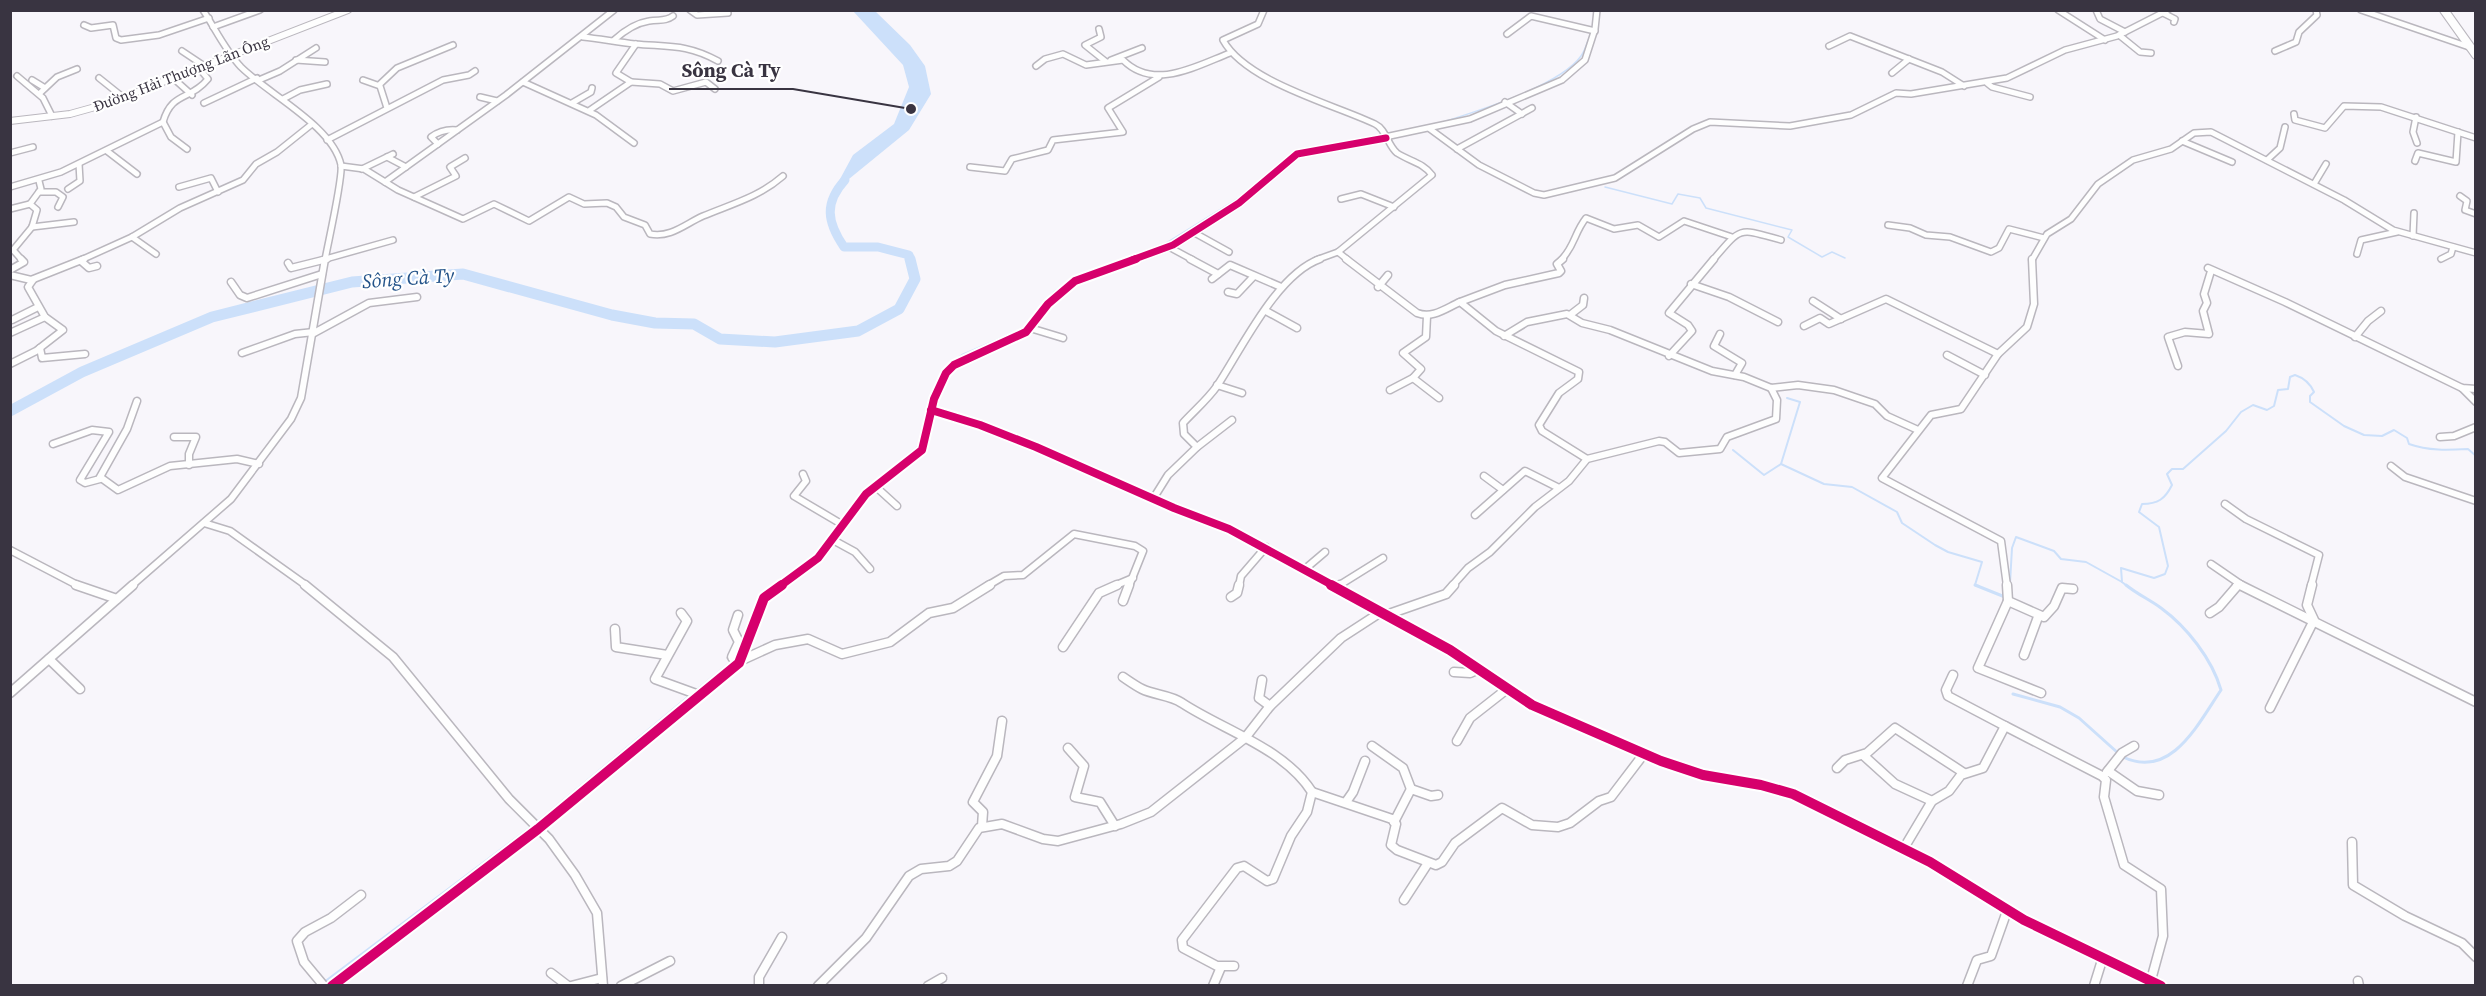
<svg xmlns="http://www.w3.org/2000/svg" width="2486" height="996" viewBox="0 0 2486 996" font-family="'Source Serif 4',serif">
  <rect width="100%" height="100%" fill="#f8f6fb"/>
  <path fill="#cce0fa" d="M853,11H875L910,45L925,66L931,94L909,130L833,192L853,155L894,124L909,87L903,65Z"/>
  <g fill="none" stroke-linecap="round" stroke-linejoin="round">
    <g stroke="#cce0fa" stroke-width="1.5">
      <path d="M1440,123C1475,112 1560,86 1581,56C1586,49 1588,39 1592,31"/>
      <path d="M1355,141L1429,125"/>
      <path d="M1605,187L1672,204L1678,194L1700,198L1706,208L1792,230L1788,237L1822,257L1832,252L1845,258"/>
      <path d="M1251,190L1297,150L1314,149"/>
      <path d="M1160,247L1244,195"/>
      <path d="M1120,260L1146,252"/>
    </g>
    <g stroke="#cce0fa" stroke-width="2">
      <path d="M948,367L962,355L1027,327L1054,292L1074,278L1125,259"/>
      <path d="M1733,450L1764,475L1781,464L1800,402L1787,398"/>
      <path d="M1781,464L1824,484L1852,487L1897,512L1902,523L1935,545L1948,552L1982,562L1975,585L1979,586"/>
      <path d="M849,512L863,492L920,445L926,421"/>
      <path d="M780,582L817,555"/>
      <path d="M2010,583L2012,548L2016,537L2054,551L2061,559L2086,562L2122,582"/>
      <path d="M2127,586L2122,582L2121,568L2154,578L2165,574L2168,566L2159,527L2139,512L2142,504C2158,504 2165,499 2172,485L2167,474L2172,469H2183L2226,431L2241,412L2253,405L2267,410L2274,406L2278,390L2288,389L2290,377L2295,375C2304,378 2310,383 2314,392L2310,396V402L2344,426L2364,435L2382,436L2394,430L2407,438L2409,444C2429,451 2448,450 2468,449L2476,456"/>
    </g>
    <g stroke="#cce0fa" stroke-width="3">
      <path d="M1975,585L2005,597"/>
      <path d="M748,630L756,607"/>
      <path d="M695,692L733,661"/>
      <path d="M2013,694L2060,707L2079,718L2118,753"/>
      <path d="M2123,757C2171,780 2198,724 2221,690C2212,659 2187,627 2161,608C2150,600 2137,594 2126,585"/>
      <path d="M325,982L533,826L691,695"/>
    </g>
    <path stroke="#cce0fa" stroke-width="9" d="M845,180C824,203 827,222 844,247H878L909,255L910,260"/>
    <path stroke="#cce0fa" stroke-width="11" d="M10,411L82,372L212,317L352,282L463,274L612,315L655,323L694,324L720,339L775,342L858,331L899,309L915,279L910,259"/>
    <defs>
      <g id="minor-far2">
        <path d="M203,10C216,30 225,50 241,67C268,94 333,126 341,165C343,178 328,243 325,260"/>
        <path d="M690,10L697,15L728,13"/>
        <path d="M1264,10L1258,24L1223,40C1246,82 1333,104 1375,124C1386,129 1388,146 1397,153C1409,161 1424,163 1432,175L1338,252L1316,260"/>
        <path d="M2058,10L2105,40"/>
        <path d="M2096,10L2100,19L2125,32"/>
        <path d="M2361,10L2472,48"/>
        <path d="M2163,13L2175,19L2174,22"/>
        <path d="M84,25L91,28L113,25L116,38L121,40L159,35L209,18"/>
        <path d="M213,27L260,10"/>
        <path d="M1099,29L1101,37L1085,45L1105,61"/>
        <path d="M1507,34L1531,16L1595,31"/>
        <path d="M2119,35L2140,52L2151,53"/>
        <path d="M583,37C600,39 618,42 635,44C669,47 687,44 718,61"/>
        <path d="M614,40C624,31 636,23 649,21C659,19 665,22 673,16"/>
        <path d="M1829,46L1850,36L1942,72L1964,86"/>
        <path d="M182,51L203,65"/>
        <path d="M2275,51L2296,42L2299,32L2317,15L2316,10"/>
        <path d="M296,60L325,62"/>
        <path d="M1111,60L1142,48"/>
        <path d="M1036,66L1045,59L1063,54L1086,65L1123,60C1154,91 1196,66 1230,53"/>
        <path d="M1892,73L1909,59"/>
        <path d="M17,76L43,98L52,116"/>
        <path d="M99,78L124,98"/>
        <path d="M173,78L192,95"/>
        <path d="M32,80L45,88"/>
        <path d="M259,80L280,71L316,48"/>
        <path d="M363,80L380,86L387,108"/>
        <path d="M523,82L596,115L634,143"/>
        <path d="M631,82L660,84L673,91L706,82L715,89"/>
        <path d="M1987,83L1992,87L2030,97"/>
        <path d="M379,85L397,68L453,45"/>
        <path d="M40,93L57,77L77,69"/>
        <path d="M480,97L497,101"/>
        <path d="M283,99L300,90L327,84"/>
        <path d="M1505,102L1522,114"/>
        <path d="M204,103L257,78"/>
        <path d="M572,103L591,92L592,88"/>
        <path d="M590,110L631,82L616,73L636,44"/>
        <path d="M2294,114L2295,120L2325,128L2344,106L2381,107L2476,138"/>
        <path d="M2416,117L2413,132L2417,143"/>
        <path d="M163,122L171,137L187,149"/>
        <path d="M1430,129L1479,165L1534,193L1544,195L1615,178L1693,129L1710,122L1790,126L1851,115L1896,93L1911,94L2007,78L2065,50L2117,36L2168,10"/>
        <path d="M1385,137L1470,119L1562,80L1585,60L1595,29L1597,10"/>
        <path d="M327,140L443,80L469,75L475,71"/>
        <path d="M2182,141L2232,162"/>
        <path d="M438,144L431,137C439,131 447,129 457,130"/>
        <path d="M1457,149L1532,108"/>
        <path d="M107,151L137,174"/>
        <path d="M10,153L33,147"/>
        <path d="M387,157L406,167"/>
        <path d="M2267,160L2280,148L2285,127"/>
        <path d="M2415,161L2418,153L2456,162L2458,132"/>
        <path d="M341,166L364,169L398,190L463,219L494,204L529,221L569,197L584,204L607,203L616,207L624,217L645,225L650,234C671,238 685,224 703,216C732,204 759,197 783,176"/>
        <path d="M970,167L1005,171L1012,159L1048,150L1053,140L1123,132L1108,108L1159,77"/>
        <path d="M362,169L393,154"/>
        <path d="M385,182L506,95L614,10"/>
        <path d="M2314,184L2326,164"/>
        <path d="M10,187L61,172L163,122C172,91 190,101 208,79L198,67"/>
        <path d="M179,187L211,178L218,192"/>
        <path d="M68,189L80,181L79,164"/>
        <path d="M39,192H56L63,197L58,207"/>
        <path d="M2460,196L2467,201L2465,210L2476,214"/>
        <path d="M414,197L456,176L450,167L465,158"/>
        <path d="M1341,199L1361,194L1394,207"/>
        <path d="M10,209L30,204"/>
        <path d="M1888,225L1910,228L1926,235L1950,237L1991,252L1999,248L2009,229L2044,238"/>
        <path d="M32,227L74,222"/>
        <path d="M1193,232L1229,252"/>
        <path d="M2413,236L2414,213"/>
        <path d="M132,237L156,254"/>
        <path d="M1169,247L1193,260"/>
        <path d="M1338,252L1348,260"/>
        <path d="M2357,254L2361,240L2397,232"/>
        <path d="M2441,259L2451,254L2453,247"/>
        <path d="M22,260L13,250L32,227L37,210L30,204L41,189L39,181"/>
        <path d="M81,260L132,237L180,208L243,180L256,164L277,152L312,124"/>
        <path d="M322,260L393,240"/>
        <path d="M1132,260L1173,245L1239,203L1297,154L1386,138"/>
        <path d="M1561,260C1575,246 1574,233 1586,218L1614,229L1638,225L1659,237L1684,221L1732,237"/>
        <path d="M1713,260C1742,226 1738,228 1781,240"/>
        <path d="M2032,260L2047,234L2071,219L2098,184L2133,160L2171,149L2194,133L2211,132L2344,200L2393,230L2476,253"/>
      </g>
      <g id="minor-far1">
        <path d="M1190,259L1218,274"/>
        <path d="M1346,259L1417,313C1433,319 1446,308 1460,302L1496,331L1579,372L1578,379L1559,393L1539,425L1542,431L1587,459"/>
        <path d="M81,261L89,268L97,266"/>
        <path d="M288,263L291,268L327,259"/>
        <path d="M2208,268L2285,302L2462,388L2476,389"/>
        <path d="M10,270L24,262L21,259"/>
        <path d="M10,275L31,280L84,259"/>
        <path d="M1212,279L1230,265L1281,287"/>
        <path d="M231,282L240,295L247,298L322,274"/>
        <path d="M1691,284L1729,297L1778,322"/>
        <path d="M1378,287L1388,275"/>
        <path d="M1228,292L1237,294L1254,276"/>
        <path d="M1813,301L1841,319"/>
        <path d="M1460,302L1505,285L1559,273L1561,271L1557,264L1563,259"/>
        <path d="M1266,311L1297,328"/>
        <path d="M1570,315L1583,305L1584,298"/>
        <path d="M12,320L38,307"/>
        <path d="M1804,326L1820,318L1829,324L1886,299L1998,354"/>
        <path d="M1030,328L1063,338"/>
        <path d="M10,333L45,317"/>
        <path d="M314,333L369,303L417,297"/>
        <path d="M1720,334L1714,346L1742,363L1735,375"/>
        <path d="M1504,336L1527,322L1567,314L1582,323L1610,330L1712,371L1744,377L1771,388L1798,385L1834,390L1875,404L1887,416L1918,430"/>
        <path d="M2355,337L2368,321L2381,311"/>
        <path d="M40,348L42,358L85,354"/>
        <path d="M242,353L295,334L314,332"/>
        <path d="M1947,355L1985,375"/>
        <path d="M1669,356L1692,331L1688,325L1669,313L1714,259"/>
        <path d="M10,364L36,351L63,330L45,317L28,287L33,280"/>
        <path d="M2178,366L2168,337L2185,332L2209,334L2203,311L2207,303L2204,294L2211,271"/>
        <path d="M1413,378L1439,398"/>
        <path d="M1217,385L1242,393"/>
        <path d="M2462,388L2476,402"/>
        <path d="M1390,390L1413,378L1421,369L1403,353L1426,337L1427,316"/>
        <path d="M137,401L127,429L100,477L118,490L170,466L237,459L259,464"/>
        <path d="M931,410L980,425L1036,447L1174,508L1229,529L1334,586"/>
        <path d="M174,437H196L189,454V465"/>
        <path d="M2440,437L2454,436L2476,427"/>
        <path d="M53,444L92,430L109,432L80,480L85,483L100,479"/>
        <path d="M1197,447L1232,420"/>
        <path d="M2391,466L2405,477L2476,501"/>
        <path d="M803,474L806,481L794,496L843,525"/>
        <path d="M1484,476L1503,490"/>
        <path d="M875,486L897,506"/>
        <path d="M1153,499L1168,475L1197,447L1184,434L1183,423C1194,411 1208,399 1217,386C1242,348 1277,274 1320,259"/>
        <path d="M2225,504L2246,519L2319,555L2311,586"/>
        <path d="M1475,515L1525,471L1559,488"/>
        <path d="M204,523L230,531L307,586"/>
        <path d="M833,540L855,552L870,569"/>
        <path d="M10,550L79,586"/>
        <path d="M2211,564L2243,586"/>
        <path d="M1305,569L1325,552"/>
        <path d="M131,586L231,499L291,419L301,398L325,259"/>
        <path d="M780,586L818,558L866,494L922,450L934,399L946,373L954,365L1026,332L1048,304L1075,281L1136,259"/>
        <path d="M987,586L1004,576L1023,575L1074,534L1135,546L1143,551L1129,586"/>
        <path d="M1114,586L1133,578"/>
        <path d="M1239,586L1241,576L1266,547"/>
        <path d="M1338,586L1383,558"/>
        <path d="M1452,586L1468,568L1490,552L1535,507L1569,481L1587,459L1659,441L1665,442L1679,453L1720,449L1727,437L1776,419L1777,400L1771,388"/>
        <path d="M2007,586L2001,541L1882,478L1931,415L1961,409L1998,354L2027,327L2034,304L2032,259"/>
        <path d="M2236,586L2240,584"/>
      </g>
      <g id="minor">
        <path d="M76,585L117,599"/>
        <path d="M305,585L393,657L509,799L549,839L575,875L597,913L603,986"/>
        <path d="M1331,585L1450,650L1532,705L1661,761L1703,775L1761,785L1793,794L1930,862L2024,920L2161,986"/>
        <path d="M2007,585L2008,601L2044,617L2054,606L2062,588L2073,589"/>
        <path d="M2240,585L2476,702"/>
        <path d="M1337,587L1340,585"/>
        <path d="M1231,597L1237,593L1239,585"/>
        <path d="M1123,601L1129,585"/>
        <path d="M2008,601L1978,668L2041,693"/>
        <path d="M681,613L687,621L655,679L699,695"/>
        <path d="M2210,613L2219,607L2238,585"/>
        <path d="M738,615L733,630L739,642L732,657L738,665"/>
        <path d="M1386,615L1446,594L1454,585"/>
        <path d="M615,629L616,647L667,655"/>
        <path d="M1063,647L1099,593L1117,585"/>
        <path d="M2024,655L2038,617"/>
        <path d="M49,659L80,689"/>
        <path d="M742,660L775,645L808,639L842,654L890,642L929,613L953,608L990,585"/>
        <path d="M1454,672L1470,673L1479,669"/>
        <path d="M1953,675L1946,690L1948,696L2005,726"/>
        <path d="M1123,677C1129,681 1136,686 1142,689C1154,695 1171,695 1182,703C1223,730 1284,748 1312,792L1307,812L1291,836L1273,879L1267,881L1244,866L1237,868L1182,940L1183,948L1217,966H1234"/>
        <path d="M1262,680L1259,698L1270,706"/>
        <path d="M10,693L133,585"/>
        <path d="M2270,708L2314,620L2307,605L2312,585"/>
        <path d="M1457,741L1470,718L1507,689"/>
        <path d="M1372,746L1403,768L1411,789"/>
        <path d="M1068,748L1084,766L1075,797L1100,802L1115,826"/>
        <path d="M1863,755L1895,784L1932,801"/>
        <path d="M1837,768L1845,760L1867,753L1895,728L1964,773"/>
        <path d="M2108,771L2137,791L2159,795"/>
        <path d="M2107,772L2122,753L2134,746"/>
        <path d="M1312,792L1392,819L1396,824L1391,845L1397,850L1436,865L1442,862L1455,843L1502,808L1532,825L1558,827L1570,823L1599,801L1611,797L1643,755"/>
        <path d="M1346,802L1353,792L1365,761"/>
        <path d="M1394,822L1411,789L1431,796L1438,795"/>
        <path d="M982,826L983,812L973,802L997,756L1002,721"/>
        <path d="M2352,842L2353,885L2405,916L2462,943L2476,957"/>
        <path d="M1904,848L1932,801L1949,791L1961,775L1983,768L2005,726L2102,776L2106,780L2104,797L2124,865L2161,889L2163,936L2151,980"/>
        <path d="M1404,900L1428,863"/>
        <path d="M551,973L568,986"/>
        <path d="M2358,981L2359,986"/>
        <path d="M324,986L304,962L297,941L305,932L331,918L361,895"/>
        <path d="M332,986L538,829L739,663L764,598L782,585"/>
        <path d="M571,986L602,978"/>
        <path d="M621,986L670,961"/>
        <path d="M759,986V977L782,937"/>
        <path d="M818,986L866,938L909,876L921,869L949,866L957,861L979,828L1002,824L1043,839L1058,841L1121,824L1151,812L1245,738L1270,706L1341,638L1381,612"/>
        <path d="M928,986L942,978"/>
        <path d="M1213,986L1221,967"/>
        <path d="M1967,986L1977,960L1991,956L2007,911"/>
        <path d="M2094,986L2103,957"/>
      </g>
      <path id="tertiary" d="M10,121L70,114L106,104L348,10"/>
      <path id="trunk" d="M2444,10L2476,55"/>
    </defs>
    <use href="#minor-far2" stroke="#bab7be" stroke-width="8"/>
    <use href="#minor-far1" stroke="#bab7be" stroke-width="9"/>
    <use href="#minor" stroke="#bab7be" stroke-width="11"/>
    <use href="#tertiary" stroke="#bab7be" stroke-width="8"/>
    <use href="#trunk" stroke="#bab7be" stroke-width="10"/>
    <use href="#minor-far2" stroke="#fefefe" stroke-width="5"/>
    <use href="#minor-far1" stroke="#fefefe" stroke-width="6"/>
    <use href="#minor" stroke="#fefefe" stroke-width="8"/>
    <use href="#tertiary" stroke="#fefefe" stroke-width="6"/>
    <use href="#trunk" stroke="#fefefe" stroke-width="8"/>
    <defs>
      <path id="cycleway-far2" d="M1132,260L1173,245L1239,203L1297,154L1386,138"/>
      <g id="cycleway-far1">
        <path d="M931,410L980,425L1036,447L1174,508L1229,529L1334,586"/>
        <path d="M780,586L818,558L866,494L922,450L934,399L946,373L954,365L1026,332L1048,304L1075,281L1136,259"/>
      </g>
      <g id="cycleway">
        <path d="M1331,585L1450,650L1532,705L1661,761L1703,775L1761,785L1793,794L1930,862L2024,920L2161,986"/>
        <path d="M332,986L538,829L739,663L764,598L782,585"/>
      </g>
    </defs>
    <use href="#cycleway-far2" stroke="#fff" stroke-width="10"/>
    <use href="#cycleway-far1" stroke="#fff" stroke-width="12"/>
    <use href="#cycleway" stroke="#fff" stroke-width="14"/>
    <use href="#cycleway-far2" stroke="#d6006c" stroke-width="7"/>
    <use href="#cycleway-far1" stroke="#d6006c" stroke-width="8"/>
    <use href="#cycleway" stroke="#d6006c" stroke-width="10"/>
  </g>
  <g text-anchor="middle" stroke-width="4.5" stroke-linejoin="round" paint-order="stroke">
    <g font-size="15" fill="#393441" stroke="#fff">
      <text transform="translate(181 74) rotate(-21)" y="5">Đường Hải Thượng Lãn Ông</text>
    </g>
    <g font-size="20" font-style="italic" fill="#235389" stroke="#fff">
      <text transform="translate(408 278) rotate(-4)" y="7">Sông Cà Ty</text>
    </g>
  </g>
  <path fill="none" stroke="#393441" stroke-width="2" d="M911 109L793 89H669"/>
  <circle fill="#393441" stroke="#fff" stroke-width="2" cx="911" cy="109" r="6"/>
  <g font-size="20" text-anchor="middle" font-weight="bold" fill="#393441" stroke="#fff" stroke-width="4.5" stroke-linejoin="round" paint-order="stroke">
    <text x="731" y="77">Sông Cà Ty</text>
  </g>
  <rect width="2486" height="996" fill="none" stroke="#393441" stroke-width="24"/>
</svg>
